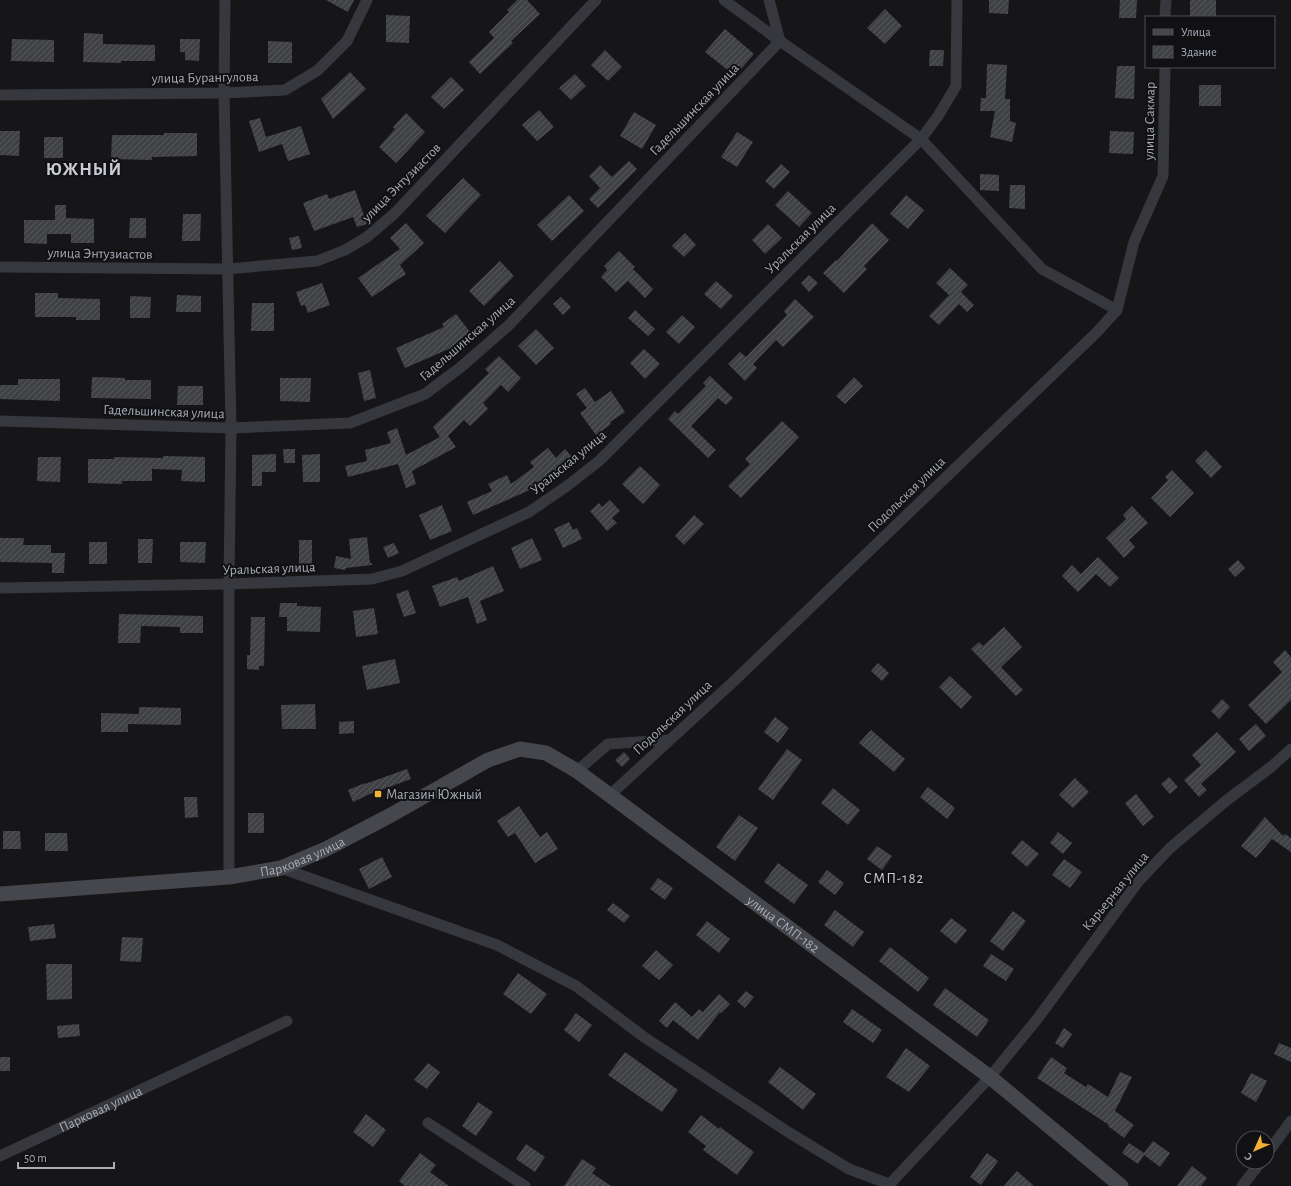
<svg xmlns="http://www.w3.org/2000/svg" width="1291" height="1186" viewBox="0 0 1291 1186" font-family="'Alegreya Sans',sans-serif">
  <defs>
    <pattern id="building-hatch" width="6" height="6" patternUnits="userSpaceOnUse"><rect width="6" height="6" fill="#404145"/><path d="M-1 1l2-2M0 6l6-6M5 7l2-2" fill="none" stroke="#595a5e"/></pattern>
  </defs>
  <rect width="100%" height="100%" fill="#161618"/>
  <g fill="url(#building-hatch)">
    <path d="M326,0H354L348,12Z"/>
    <path d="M517,0H527L540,14L511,41L513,43L480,74L469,62L494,38L489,32L509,12L507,10Z"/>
    <path d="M989,0H1009L1008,14L989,13Z"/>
    <path d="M1120,0H1137L1136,18H1119Z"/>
    <rect x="1190" y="0" width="26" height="17"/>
    <path d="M885,9L902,26L885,44L867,28Z"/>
    <path d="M386,15L410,16L409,43L386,42Z"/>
    <path d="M725,29L754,54L735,76L705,52Z"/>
    <path d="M84,33L103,34V44L155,45V61H121V63L83,62Z"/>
    <path d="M12,39L54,40V62L11,61Z"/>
    <path d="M180,39H200L199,61L185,60V52H180Z"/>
    <path d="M268,41L292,42V63H268Z"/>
    <path d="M605,50L622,67L608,81L591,65Z"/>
    <path d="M930,50H944L943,66H929Z"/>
    <path d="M987,64L1007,65L1005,99H1010V121L1016,123L1012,142L990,137L995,111H980L981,98H986Z"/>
    <path d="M1117,66H1135L1134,99L1115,98Z"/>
    <path d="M350,72L366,89L333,119L321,99Z"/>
    <path d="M575,74L586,86L571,100L559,88Z"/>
    <path d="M451,77L464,90L444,109L431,97Z"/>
    <rect x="1199" y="85" width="22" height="21"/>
    <path d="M539,110L554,127L537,141L522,125Z"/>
    <path d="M634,112L656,125L642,149L620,136Z"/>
    <path d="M406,113L425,132L396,163L379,147L395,129L393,127Z"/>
    <path d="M260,118L266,137L301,126L310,154L288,161L282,144L259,152L249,121Z"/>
    <path d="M0,131H20L19,156L0,155Z"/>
    <path d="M1110,131L1134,132L1133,154L1109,153Z"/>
    <path d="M737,132L753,142L737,167L721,157Z"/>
    <path d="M164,133H197V156L152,157V160L111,159L112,135H164Z"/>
    <rect x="44" y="137" width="19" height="21"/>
    <path d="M629,161L637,169L598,208L589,199L600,188L589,176L600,165L612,177Z"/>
    <path d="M781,164L790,172L774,189L765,181Z"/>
    <path d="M980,174L999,175V191L980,190Z"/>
    <path d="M463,178L481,195L445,233L426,216Z"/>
    <path d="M1010,185H1025V209L1009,208Z"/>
    <path d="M355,190L367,224L357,227L353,217L314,231L303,203L327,194L329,199Z"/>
    <path d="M788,191L812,213L799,227L775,205Z"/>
    <path d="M569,195L584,211L552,241L537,225Z"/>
    <path d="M906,195L924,210L908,229L890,214Z"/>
    <path d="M55,205H66V218L94,219V243H71V234H47V244L24,243V220H55Z"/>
    <path d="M183,214H201L200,241H182Z"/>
    <path d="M130,218H146V238H129Z"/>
    <path d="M406,223L424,243L400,265L406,274L372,297L358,278L400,249L390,238Z"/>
    <path d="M872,223L889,240L864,266L867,269L844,293L823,273L836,260L837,261Z"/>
    <path d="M768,224L782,238L765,254L752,240Z"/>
    <path d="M685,233L696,245L684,257L672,246Z"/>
    <path d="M299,236L302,248L292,250L289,238Z"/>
    <path d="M619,251L635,267L633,269L653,289L645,298L628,281L616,292L601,277L607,270L604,266Z"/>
    <path d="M500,261L514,276L484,306L469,291Z"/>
    <path d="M950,268L968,285L961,292L974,305L967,312L959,304L939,325L929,316L949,295L936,283Z"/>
    <path d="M809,275L818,283L809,292L801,283Z"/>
    <path d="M716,281L733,296L721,309L704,294Z"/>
    <path d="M322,283L330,305L308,313L305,305L301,306L296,292Z"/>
    <path d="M35,293H58V298L100,299V320H76V317H35Z"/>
    <path d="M177,295L201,296V312H176Z"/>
    <path d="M130,296L151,297L150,318H130Z"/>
    <path d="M561,297L571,307L563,315L553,304Z"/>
    <path d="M795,299L814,317L783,347L776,340L753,364L757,368L745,381L728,364L740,352L746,357L787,315L784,311Z"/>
    <path d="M252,303H274V331H251Z"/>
    <path d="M635,310L655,329L648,336L628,318Z"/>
    <path d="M456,314L474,337L460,348L458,345L405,368L396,348L444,327L442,324Z"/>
    <path d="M682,315L695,327L679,344L666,332Z"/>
    <path d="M536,329L554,348L536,365L518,346Z"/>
    <path d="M644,349L660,364L645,379L630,363Z"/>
    <path d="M499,356L521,378L508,392L501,385L483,403L488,409L470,426L464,420L448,436L456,447L412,471L416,484L406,488L398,464L348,477L345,466L367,461L365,450L391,443L387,432L397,428L406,455L440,437L433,427L489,373L485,369Z"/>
    <path d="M370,370L376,398L364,401L358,373Z"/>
    <path d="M710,376L733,398L726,405L718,398L691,426L716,450L708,458L668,419L675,411L678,414L706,386L703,383Z"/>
    <path d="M92,377L125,378V380H151V399L91,398Z"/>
    <path d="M854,377L863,386L845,404L836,396Z"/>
    <path d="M280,378H311L310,402L280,401Z"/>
    <path d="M18,379H60V401L0,399V385H18Z"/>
    <path d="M178,386H203V405H177Z"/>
    <path d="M585,388L595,402L611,391L625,412L610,422L611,424L596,435L580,413L587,408L576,394Z"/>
    <path d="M782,421L799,437L741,498L728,486L750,464L745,459Z"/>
    <path d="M548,448L556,458L565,449L573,458L538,484L539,486L473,515L467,502L492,491L488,484L507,475L511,484L534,467L530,462Z"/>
    <path d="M283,449H295V463H284Z"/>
    <path d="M1206,450L1222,467L1211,478L1195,461Z"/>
    <path d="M276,454V472H262V486H252V455Z"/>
    <path d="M320,454V482H303L302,455Z"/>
    <path d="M163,456L205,457V482L181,481L182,470L152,469V481H122V484L88,483V459H114V457L163,458Z"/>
    <path d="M38,457H61L60,482L37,481Z"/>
    <path d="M640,466L660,485L643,504L622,484Z"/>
    <path d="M1172,470L1194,493L1170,517L1151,498L1168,480L1165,477Z"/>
    <path d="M610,500L620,511L612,518L617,523L607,531L590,511L599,503L602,507Z"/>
    <path d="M442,505L452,531L430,540L419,515Z"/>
    <path d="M1132,506L1148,523L1129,540L1135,547L1124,558L1106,538L1126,519L1123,515Z"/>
    <path d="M694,515L704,524L684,545L675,536Z"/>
    <path d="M569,522L573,530L577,528L582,539L563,548L554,529Z"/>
    <path d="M367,537L370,563H372V565L346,568L345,570L334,568L336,556L351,559L349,539Z"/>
    <path d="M0,538H24L23,545H51V553H65L64,573H52V563L0,562Z"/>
    <path d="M532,538L542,560L520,569L511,548Z"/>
    <path d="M138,539H153L152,563H138Z"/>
    <rect x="299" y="540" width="13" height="25"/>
    <rect x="89" y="542" width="18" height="22"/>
    <path d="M180,542H206L205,563L180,562Z"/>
    <path d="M394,543L399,553L388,558L383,547Z"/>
    <path d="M1098,557L1119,578L1110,587L1096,574L1078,592L1062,576L1072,565L1081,574Z"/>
    <path d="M1238,560L1245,568L1235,577L1228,569Z"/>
    <path d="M493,566L504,591L480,601L487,620L477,624L468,597L440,607L432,586L457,577L459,581Z"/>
    <path d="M408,590L416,613L404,617L396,594Z"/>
    <path d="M280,603H297V606L321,607L320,632L287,631V617H279Z"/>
    <path d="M374,608L378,634L356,637L353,611Z"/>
    <path d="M119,614L203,616V633H180V627L141,626L140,643H118Z"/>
    <path d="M251,617H265L264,666H259V670L247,669V655H250Z"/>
    <path d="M1004,627L1022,647L1001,667L1023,690L1016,696L971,649L979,642L983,646Z"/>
    <path d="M1285,650L1291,657V700L1266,724L1248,705L1282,672L1273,662Z"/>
    <path d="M395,659L400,683L367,690L362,666Z"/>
    <path d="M878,663L889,673L882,681L871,671Z"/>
    <path d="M950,676L972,697L961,709L939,687Z"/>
    <path d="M1222,699L1230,707L1219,719L1211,711Z"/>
    <path d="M315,704L316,729H282L281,705Z"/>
    <path d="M139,707L181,708V725L128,724V732H101V713L139,714Z"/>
    <path d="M775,717L789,728L778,743L764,732Z"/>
    <path d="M354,721V733L339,734V722Z"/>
    <path d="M1256,724L1266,736L1249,751L1239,739Z"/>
    <path d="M871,730L905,759L894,772L859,743Z"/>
    <path d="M1217,732L1236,752L1201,784L1207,790L1199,797L1184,780L1201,765L1192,755Z"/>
    <path d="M787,749L802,760L773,800L758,789Z"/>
    <path d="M624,752L630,759L622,767L615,760Z"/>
    <path d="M407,769L411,779L370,794L353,802L348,790L365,783V784Z"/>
    <path d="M1169,777L1178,787L1170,794L1161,784Z"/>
    <path d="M1075,778L1089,792L1073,808L1059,795Z"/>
    <path d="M928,787L955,808L947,819L920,797Z"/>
    <path d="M833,788L860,810L848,825L821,803Z"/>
    <path d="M1136,794L1154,817L1143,826L1125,803Z"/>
    <path d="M184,797H197L198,817L185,818Z"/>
    <path d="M519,806L540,837L547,832L558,849L535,863L515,833L508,837L497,821Z"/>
    <rect x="248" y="813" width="16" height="20"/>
    <path d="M739,815L758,828L735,861L716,847Z"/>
    <path d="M1265,817L1283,836L1285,834L1291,838V852L1272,839L1256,858L1241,846Z"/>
    <path d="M3,831H20L21,849H3Z"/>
    <path d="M1058,832L1072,843L1063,854L1050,843Z"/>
    <path d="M45,833H67L68,851H45Z"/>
    <path d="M1022,840L1039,854L1027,867L1011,853Z"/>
    <path d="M877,846L892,856L882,870L867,859Z"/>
    <path d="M382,857L392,877L369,889L359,869Z"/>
    <path d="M1064,859L1082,872L1070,888L1052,875Z"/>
    <path d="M778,863L808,885L794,904L764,882Z"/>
    <path d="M827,870L844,883L835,895L818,882Z"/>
    <path d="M658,878L673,888L665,900L650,889Z"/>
    <path d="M613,903L630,916L624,923L607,910Z"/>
    <path d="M835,910L864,932L853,947L824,925Z"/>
    <path d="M1013,911L1026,921L1003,951L990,941Z"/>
    <path d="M951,918L967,930L956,944L940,931Z"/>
    <path d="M707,921L730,939L719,953L696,935Z"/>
    <path d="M54,924L56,938L30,941L28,927Z"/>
    <path d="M122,937L143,938L141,962L120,961Z"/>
    <path d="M890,947L929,978L918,992L879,961Z"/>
    <path d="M656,950L673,965L659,980L642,966Z"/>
    <path d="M991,954L1014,969L1006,981L983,966Z"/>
    <path d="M46,964H72V999L47,1000Z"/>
    <path d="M518,973L547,994L531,1014L503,994Z"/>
    <path d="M945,988L989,1020L977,1037L933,1005Z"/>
    <path d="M746,991L754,997L745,1008L737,1001Z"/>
    <path d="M719,994L730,1004L721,1013L720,1012L698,1040L673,1020L667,1028L659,1021L675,1002L692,1017L699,1009L703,1012Z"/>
    <path d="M852,1009L882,1030L873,1043L843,1022Z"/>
    <path d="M576,1013L592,1025L579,1042L564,1030Z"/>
    <path d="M79,1024L80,1036L58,1038L57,1026Z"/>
    <path d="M1064,1028L1072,1034L1063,1048L1055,1043Z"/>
    <path d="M1279,1043L1291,1048V1062L1274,1054Z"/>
    <path d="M906,1048L930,1066L909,1092L886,1077Z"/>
    <path d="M625,1052L678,1090L662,1112L608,1075Z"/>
    <rect x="0" y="1057" width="10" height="14"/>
    <path d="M1051,1057L1067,1068L1064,1073L1086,1087L1088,1084L1108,1097L1120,1072L1132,1077L1115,1111L1134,1125L1124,1138L1108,1126L1109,1125L1037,1078Z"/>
    <path d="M428,1063L440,1072L427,1089L414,1080Z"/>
    <path d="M780,1067L816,1094L803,1110L768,1082Z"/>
    <path d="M1251,1073L1267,1081L1256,1102L1241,1093Z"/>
    <path d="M478,1102L493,1112L476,1136L462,1126Z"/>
    <path d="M366,1114L386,1130L373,1147L353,1132Z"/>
    <path d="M701,1115L719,1129L720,1127L754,1152L737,1175L703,1150L706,1146L688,1132Z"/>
    <path d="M1153,1141L1170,1153L1160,1167L1144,1155L1138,1164L1122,1153L1129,1143L1144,1153Z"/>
    <path d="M526,1144L545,1157L535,1172L516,1159Z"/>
    <path d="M420,1153L436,1165L430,1172L449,1186H405L399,1181Z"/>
    <path d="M987,1153L998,1161L981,1185L970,1177Z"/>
    <path d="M582,1159L596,1168L592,1173L611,1186H564Z"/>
    <path d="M1192,1166L1207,1178L1201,1186H1177Z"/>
    <path d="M1017,1171L1034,1186H1004Z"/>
  </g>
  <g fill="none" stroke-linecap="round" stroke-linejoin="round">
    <g stroke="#37383d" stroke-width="11">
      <path d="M225,0L224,93L231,428L229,584V877"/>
      <path d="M724,0L780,41L921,139L1042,269L1117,310"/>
      <path d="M1165,17L1166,0"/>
      <path d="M0,95L224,93L285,90L318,70L347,41L367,0"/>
      <path d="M0,267L227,269L317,261L345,250L367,237L395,213L596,0"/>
      <path d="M0,421L231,428L350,423L425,394L461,367L508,326L780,41L769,0"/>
      <path d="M0,588L229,584L372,579L402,571L529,512L567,486L599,461L921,139L938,116L956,86L957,0"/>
      <path d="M577,771L608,744L669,740"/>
      <path d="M610,795L733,682L1096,333L1117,310L1134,242L1163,176L1165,67"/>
      <path d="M281,868L497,945L576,986L644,1037L788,1132L849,1169L889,1184"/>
      <path d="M428,1123L525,1186"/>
      <path d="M1267,1154L1291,1121"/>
      <path id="s1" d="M0,1156L287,1021"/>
      <path d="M888,1186L990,1077L1038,1018L1138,882L1170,848L1227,800L1271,767L1291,749"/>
      <path d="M1242,1186L1261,1162"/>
    </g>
    <path stroke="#45474d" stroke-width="15" id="s2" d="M0,894L229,877L281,868L326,849L391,815L488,760L520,749L546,753L577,771L990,1077L1121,1186"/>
  </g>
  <rect fill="#f2b134" stroke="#111113" stroke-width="1.5" x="374" y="790" width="8" height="8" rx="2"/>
  <g text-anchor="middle" stroke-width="4" stroke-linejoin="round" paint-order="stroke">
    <g font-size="14" fill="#a8adb8" stroke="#111113">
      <text transform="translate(205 77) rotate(-1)" y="5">улица Бурангулова</text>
      <text transform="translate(694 109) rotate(-46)" y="5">Гадельшинская улица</text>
      <text transform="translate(1149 121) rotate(-89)" y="5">улица Сакмар</text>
      <text transform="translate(401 182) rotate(-45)" y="5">улица Энтузиастов</text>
      <text transform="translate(800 238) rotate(-45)" y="5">Уральская улица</text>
      <text transform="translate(100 253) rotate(1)" y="5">улица Энтузиастов</text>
      <text transform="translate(467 338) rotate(-41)" y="5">Гадельшинская улица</text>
      <text transform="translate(164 411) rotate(2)" y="5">Гадельшинская улица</text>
      <text transform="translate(568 462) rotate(-39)" y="5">Уральская улица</text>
      <text transform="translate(906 494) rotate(-44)" y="5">Подольская улица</text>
      <text transform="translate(269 568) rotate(-2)" y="5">Уральская улица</text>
      <text transform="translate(672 717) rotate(-43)" y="5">Подольская улица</text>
      <text dy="5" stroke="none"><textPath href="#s2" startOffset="306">Парковая улица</textPath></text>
      <text transform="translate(1115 891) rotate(-51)" y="5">Карьерная улица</text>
      <text dy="5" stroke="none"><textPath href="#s2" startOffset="869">улица СМП-182</textPath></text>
      <text dy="5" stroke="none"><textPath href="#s1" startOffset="111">Парковая улица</textPath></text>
    </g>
    <g font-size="14" fill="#a8adb8" stroke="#111113" text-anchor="start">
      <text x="386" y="799">Магазин Южный</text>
    </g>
    <g font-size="15" letter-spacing="1" fill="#c9ccd4" stroke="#111113">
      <text x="894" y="883">СМП-182</text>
    </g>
    <g font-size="18" font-weight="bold" letter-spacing="1" fill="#c9ccd4" stroke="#111113">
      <text x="84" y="175">ЮЖНЫЙ</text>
    </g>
  </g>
  <rect x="1145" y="16" width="130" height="52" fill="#111113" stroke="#4d4f55"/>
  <rect x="1153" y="29" width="20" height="6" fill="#45474d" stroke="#4d4f55"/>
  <text x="1181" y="36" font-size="12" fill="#a8adb8">Улица</text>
  <rect x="1153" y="46" width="20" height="12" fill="url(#building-hatch)" stroke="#4d4f55"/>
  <text x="1181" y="56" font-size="12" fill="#a8adb8">Здание</text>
  <g transform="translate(1255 1150) rotate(225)"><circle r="19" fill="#111113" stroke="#4d4f55"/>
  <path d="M0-3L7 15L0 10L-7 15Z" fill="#f2b134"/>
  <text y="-6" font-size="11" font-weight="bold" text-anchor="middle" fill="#a8adb8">С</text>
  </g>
  <path d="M18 1162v6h96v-6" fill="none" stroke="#a8adb8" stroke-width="2"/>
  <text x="24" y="1162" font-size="12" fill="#a8adb8" stroke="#111113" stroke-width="3" paint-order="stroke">50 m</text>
</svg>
